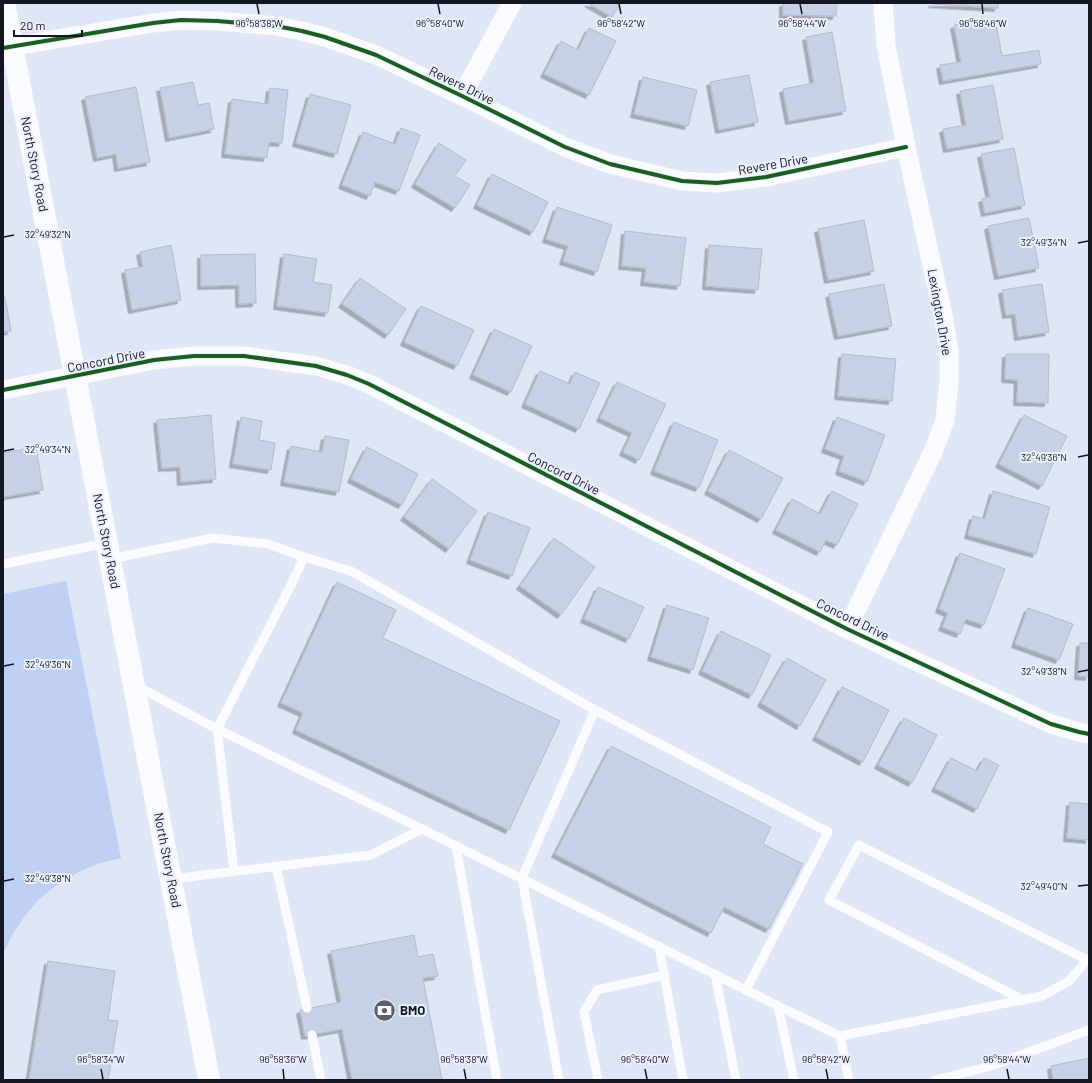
<svg xmlns="http://www.w3.org/2000/svg" width="1092" height="1083" viewBox="0 0 1092 1083" font-family="Barlow,sans-serif">
  <defs>
    <filter id="shadow"><feDropShadow dx="-3.5" dy="3.5" stdDeviation="0" flood-color="#0004"/></filter>
  </defs>
  <rect width="100%" height="100%" fill="#dfe6f6"/>
  <path fill="#c0d0f4" d="M66,581L121,858L97,864L77,873L57,885L38,900L24,917L11,937L3,955V594Z"/>
  <g fill="#c7d1e6" stroke="#b6bcc8" filter="url(#shadow)">
    <path d="M588,3H621L612,17Z"/>
    <path d="M783,3H837L836,16L783,15Z"/>
    <path d="M932,3H998V8L932,4Z"/>
    <path d="M995,18L1002,56L1039,50L1041,64L943,81L940,65L961,62L954,25Z"/>
    <path d="M589,28L616,41L589,95L544,74L561,41L578,50Z"/>
    <path d="M832,32L846,111L789,121L783,89L814,83L806,37Z"/>
    <path d="M749,75L758,122L719,130L710,82Z"/>
    <path d="M643,77L697,90L688,126L634,114Z"/>
    <path d="M193,82L198,105L209,103L214,129L169,138L160,88Z"/>
    <path d="M993,85L1003,139L947,149L943,129L966,125L960,91Z"/>
    <path d="M136,87L150,162L118,168L116,154L97,158L85,97Z"/>
    <path d="M270,88L288,90L282,143L269,142L267,158L225,154L232,99L268,104Z"/>
    <path d="M310,94L351,105L337,154L296,143Z"/>
    <path d="M401,128L420,135L399,191L375,182L370,196L342,185L363,132L395,144Z"/>
    <path d="M439,143L466,160L455,176L470,185L455,208L415,184Z"/>
    <path d="M1014,148L1025,205L985,213L982,199L990,197L981,154Z"/>
    <path d="M492,174L548,202L533,232L477,205Z"/>
    <path d="M557,207L612,225L597,272L563,261L568,246L546,239Z"/>
    <path d="M1029,218L1039,268L998,276L988,226Z"/>
    <path d="M864,220L874,271L828,280L818,229Z"/>
    <path d="M625,231L686,238L680,286L644,282L646,268L622,266Z"/>
    <path d="M171,245L181,300L132,310L125,270L143,267L140,252Z"/>
    <path d="M709,245L762,249L758,290L706,286Z"/>
    <path d="M255,254L256,303L239,304V285L201,286V255Z"/>
    <path d="M284,254L317,259L313,282L332,285L328,313L277,306Z"/>
    <path d="M360,278L406,309L388,335L342,304Z"/>
    <path d="M884,284L892,326L838,336L829,294Z"/>
    <path d="M1042,284L1049,332L1018,337L1015,314L1006,315L1002,290Z"/>
    <path d="M3,297H5L11,331L3,332Z"/>
    <path d="M421,306L474,330L457,366L404,342Z"/>
    <path d="M494,329L532,346L511,392L473,375Z"/>
    <path d="M842,354L896,359L892,401L838,396Z"/>
    <path d="M1006,354H1049L1048,403L1017,402L1018,380L1005,379Z"/>
    <path d="M540,371L570,384L575,372L600,383L579,429L525,404Z"/>
    <path d="M617,382L666,404L639,460L623,452L632,433L600,418Z"/>
    <path d="M211,415L216,479L181,482L180,467L162,468L157,420Z"/>
    <path d="M1024,415L1067,436L1042,486L999,464Z"/>
    <path d="M241,417L262,421L259,440L275,443L271,470L233,464Z"/>
    <path d="M837,417L885,435L867,482L839,471L844,456L825,449Z"/>
    <path d="M674,422L718,440L699,488L654,471Z"/>
    <path d="M325,436L349,440L339,492L284,482L291,446L322,452Z"/>
    <path d="M36,447L43,490L3,497V453Z"/>
    <path d="M367,447L418,474L402,505L351,479Z"/>
    <path d="M729,450L783,478L761,519L708,491Z"/>
    <path d="M432,479L477,511L449,549L404,517Z"/>
    <path d="M832,491L858,504L837,545L826,540L820,552L776,530L792,499L820,514Z"/>
    <path d="M993,491L1050,507L1036,554L968,535L973,516L985,519Z"/>
    <path d="M488,512L530,528L512,576L470,560Z"/>
    <path d="M554,538L595,567L561,615L520,586Z"/>
    <path d="M960,553L1005,569L984,625L966,619L960,634L942,627L948,613L939,609Z"/>
    <path d="M337,582L396,610L383,638L560,721L509,830L296,730L303,713L281,703Z"/>
    <path d="M598,587L644,607L629,639L584,619Z"/>
    <path d="M667,605L709,618L693,670L651,657Z"/>
    <path d="M1028,608L1073,624L1059,660L1015,644Z"/>
    <path d="M721,631L771,655L752,695L702,671Z"/>
    <path d="M1080,643H1089V677L1078,676Z"/>
    <path d="M787,658L826,680L800,726L761,703Z"/>
    <path d="M842,687L889,710L863,762L816,737Z"/>
    <path d="M904,718L937,735L912,783L878,765Z"/>
    <path d="M611,746L771,827L763,844L803,864L769,929L724,907L711,933L555,854Z"/>
    <path d="M951,758L977,771L984,758L999,765L977,809L935,788Z"/>
    <path d="M1070,802L1089,804V840L1067,838Z"/>
    <path d="M414,935L418,957L433,954L438,976L423,978L442,1080H352L342,1029L305,1036L300,1010L341,1002L331,951Z"/>
    <path d="M48,961L115,971L108,1020L118,1021L108,1080H29Z"/>
    <path d="M1089,1058V1080H1049L1053,1079L1051,1066Z"/>
  </g>
  <g fill="none" stroke-linecap="round" stroke-linejoin="round">
    <g stroke="#fafbfe" stroke-width="9">
      <path d="M304,557L351,571L595,710"/>
      <path d="M110,559L213,538L268,544L304,557L291,585L217,729L234,871"/>
      <path d="M3,564L107,543"/>
      <path d="M137,686L217,729L422,829L746,990L778,1006L840,1036L849,1080"/>
      <path d="M456,846L497,1080"/>
      <path d="M276,866L307,1008"/>
      <path d="M171,879L371,855L422,829"/>
      <path d="M659,946L683,1080"/>
      <path d="M715,974L736,1080"/>
      <path d="M1023,1000L829,900L859,845L1087,960"/>
      <path d="M778,1006L794,1080"/>
      <path d="M312,1035L321,1080"/>
      <path d="M840,1036L1042,996L1069,981L1087,960L1089,959"/>
      <path d="M559,1080L522,878L595,710L828,832L746,990"/>
      <path d="M598,1080L584,1012L597,990L665,975"/>
      <path d="M935,1080L991,1066L1089,1030"/>
    </g>
    <g stroke="#fafbfe" stroke-width="19">
      <path d="M3,48L153,23L181,20L217,21L276,26L302,31L325,37L376,55L462,96L565,147L610,164L682,181L717,183L766,177L906,147"/>
      <path d="M462,96L512,3"/>
      <path d="M3,390L154,360L194,356H244L316,366L347,375L369,384L847,629L1051,724L1079,732L1089,734"/>
      <path d="M847,629L933,452L945,420L949,381V351L943,315L906,147L886,45L883,3"/>
    </g>
    <path stroke="#fafbfe" stroke-width="22" d="M4,3L209,1080"/>
    <defs>
      <g id="cycleway">
        <path d="M3,48L153,23L181,20L217,21L276,26L302,31L325,37L376,55L462,96L565,147L610,164L682,181L717,183L766,177L906,147"/>
        <path d="M3,390L154,360L194,356H244L316,366L347,375L369,384L847,629L1051,724L1079,732L1089,734"/>
      </g>
    </defs>
    <use href="#cycleway" stroke="#eaf0fb" stroke-width="6"/>
    <use href="#cycleway" stroke="#1b5e20" stroke-width="4"/>
  </g>
  <path fill="none" stroke="#131721" stroke-width="1.5" d="M257,4L259,14M438,4L440,14M619,4L621,14M800,4L802,14M982,4L983,14M4,237L14,235M1078,243L1088,241M4,451L14,449M1078,457L1088,455M4,666L14,664M1078,672L1088,670M4,881L14,879M1078,886L1088,885M101,1069L103,1079M283,1069L284,1079M464,1069L466,1079M645,1069L647,1079M826,1069L828,1079M1007,1069L1009,1079"/>
  <defs>
    <symbol id="bank-disc" viewBox="-11 -11 22 22"><circle r="9.5" fill="#5a5f6c" stroke="#eaf0fb"/><path d="M-6-4H6V4H-6ZM0-2.3a2.3 2.3 0 1 0 0 4.6a2.3 2.3 0 1 0 0-4.6Z" fill="#fff"/></symbol>
  </defs>
  <g fill-rule="evenodd">
    <use href="#bank-disc" x="372" y="998" width="25" height="25"/>
  </g>
  <g text-anchor="middle" stroke-width="4" stroke-linejoin="round" paint-order="stroke">
    <g font-size="13" fill="#131721" stroke="#eaf0fb">
      <text transform="translate(462 85) rotate(26)" y="5">Revere Drive</text>
      <text transform="translate(35 164) rotate(79)" y="5">North Story Road</text>
      <text transform="translate(773 164) rotate(-10)" y="5">Revere Drive</text>
      <text transform="translate(940 312) rotate(80)" y="5">Lexington Drive</text>
      <text transform="translate(106 360) rotate(-11)" y="5">Concord Drive</text>
      <text transform="translate(564 473) rotate(27)" y="5">Concord Drive</text>
      <text transform="translate(107 541) rotate(79)" y="5">North Story Road</text>
      <text transform="translate(853 619) rotate(26)" y="5">Concord Drive</text>
      <text transform="translate(168 860) rotate(79)" y="5">North Story Road</text>
    </g>
    <g font-size="13" font-weight="bold" fill="#131721" stroke="#eaf0fb" text-anchor="start">
      <text x="400" y="1015">BMO</text>
    </g>
  </g>
  <g font-size="10" text-anchor="middle" fill="#131721" stroke="#eaf0fb" stroke-width="4" stroke-linejoin="round" paint-order="stroke">
    <text x="259" y="27">96°58'38"W</text>
    <text x="440" y="27">96°58'40"W</text>
    <text x="621" y="27">96°58'42"W</text>
    <text x="802" y="27">96°58'44"W</text>
    <text x="983" y="27">96°58'46"W</text>
    <text x="48" y="238">32°49'32"N</text>
    <text x="1044" y="246">32°49'34"N</text>
    <text x="48" y="453">32°49'34"N</text>
    <text x="1044" y="461">32°49'36"N</text>
    <text x="48" y="668">32°49'36"N</text>
    <text x="1044" y="675">32°49'38"N</text>
    <text x="48" y="882">32°49'38"N</text>
    <text x="1044" y="890">32°49'40"N</text>
    <text x="101" y="1063">96°58'34"W</text>
    <text x="283" y="1063">96°58'36"W</text>
    <text x="464" y="1063">96°58'38"W</text>
    <text x="645" y="1063">96°58'40"W</text>
    <text x="826" y="1063">96°58'42"W</text>
    <text x="1007" y="1063">96°58'44"W</text>
  </g>
  <rect width="1092" height="1083" fill="none" stroke="#131721" stroke-width="8"/>
  <path d="M14 30v6h68v-6" fill="none" stroke="#131721" stroke-width="2"/>
  <text x="20" y="30" font-size="12" fill="#131721" stroke="#eaf0fb" stroke-width="3" paint-order="stroke">20 m</text>
</svg>
